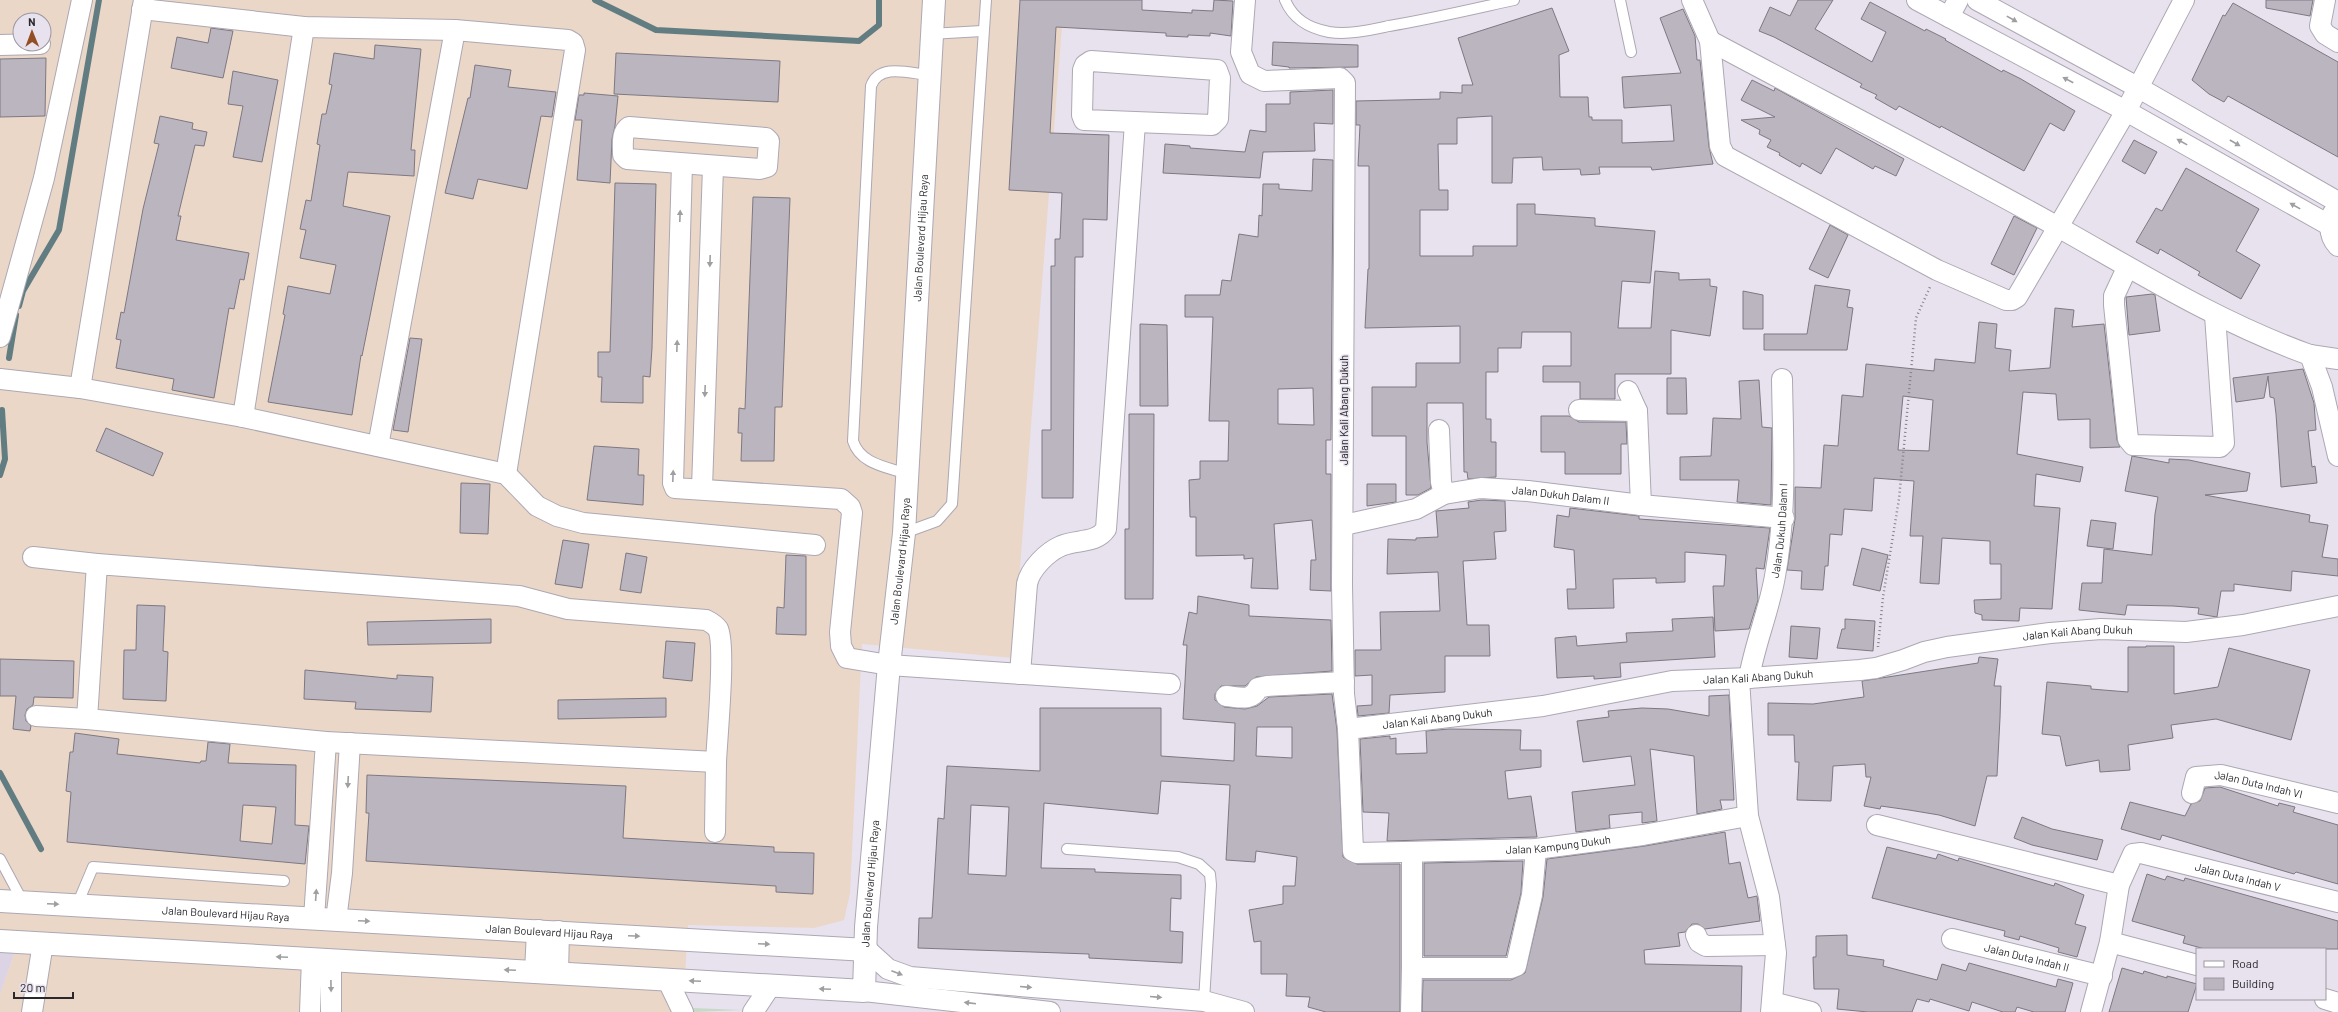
<svg xmlns="http://www.w3.org/2000/svg" width="2338" height="1012" viewBox="0 0 2338 1012" font-family="Barlow,sans-serif">
  <rect width="100%" height="100%" fill="#e8e2ee"/>
  <path fill="#ead7c7" fill-rule="evenodd" d="M0,0H1064L1013,658L862,644L850,893L844,920L814,928L688,925L683,1012H0V994L15,951L0,950ZM20,20H44V44H20Z"/>
  <path fill="#dcd4e5" d="M0,950L15,951L0,994Z"/>
  <path fill="#c8d9c8" d="M693,1008L742,1010L694,1012Z"/>
  <g fill="none" stroke-linecap="round" stroke-linejoin="round">
    <g stroke="#617d82" stroke-width="6">
      <path d="M595,0L656,30L859,41L879,25V0"/>
      <path d="M19,306L23,291L59,230L99,0"/>
      <path d="M9,358L16,315"/>
      <path d="M0,475L5,459L2,410"/>
      <path d="M0,773L41,849"/>
    </g>
  </g>
  <g fill="#bbb5c0" stroke="#7d7882" fill-rule="evenodd">
    <path d="M1020,0H1142V10L1192,13V10L1213,11L1214,0L1233,1L1231,36L1210,33V36L1188,35V37L1166,36V33L1056,27L1050,133L1109,135L1107,220L1083,219V257H1075L1073,498H1042V430H1051V266H1055V239H1060L1062,193L1009,190Z"/>
    <path d="M1798,0H1833L1815,29L1872,62L1886,32L1861,19L1870,2L1925,31L1926,29L1946,39L1945,40L2002,72L2003,70L2021,79L2075,111L2064,131L2050,123L2024,171L1941,126L1940,128L1899,106L1896,110L1875,98L1877,95L1860,87L1862,84L1774,37L1759,31L1770,7L1790,16Z"/>
    <path d="M2266,0H2313L2310,16L2266,8Z"/>
    <path d="M2233,3L2338,62V157L2228,96L2224,102L2209,94L2192,80L2223,15L2225,16Z"/>
    <path d="M1552,8L1569,51L1559,55L1560,97H1588L1589,117H1592V120H1622V143L1674,141L1671,105L1624,108L1622,77L1681,73L1660,18L1683,9L1695,36L1697,60H1700L1709,147L1713,164L1652,170L1651,167H1599L1600,174L1581,175L1580,169L1543,170L1542,157L1513,158L1512,183H1492V116L1457,118V144H1438L1439,190H1448V210H1420V256H1473V246H1517V204H1535V214L1595,218V226L1655,231L1650,283L1622,281L1618,328H1651L1655,271L1679,273V280L1710,279V286L1717,287L1710,336L1671,330V374H1615V399H1580V382H1543V366H1571V332H1522L1521,348H1498V372H1486V419H1491V442H1496V477L1468,479L1467,472H1464L1463,403H1427V442L1431,488L1418,495H1406V436H1372V387H1416V363H1460V326L1365,328L1368,269H1369V166H1358L1360,125H1356V101L1440,99V92L1462,93V85H1473L1458,38Z"/>
    <path d="M211,28L233,31L223,78L171,68L177,37L208,43Z"/>
    <path d="M1273,42L1358,45V67L1289,68V67L1272,65Z"/>
    <path d="M375,45L421,49L411,150H415L414,176L348,172L343,206L390,216L362,356L361,355L352,415L268,402L285,315L283,314L288,286L330,294L336,265L300,258L306,230L300,229L306,200L311,201L320,145L317,144L322,114H326L332,85L329,84L334,53L374,59Z"/>
    <path d="M616,53L780,61L778,102L614,94Z"/>
    <path d="M46,58L45,116L0,117V59Z"/>
    <path d="M475,65L511,70L508,87L556,92L552,117L541,116L527,189L478,179L473,199L445,193L468,98H470Z"/>
    <path d="M233,71L278,80L262,162L233,157L243,106L228,104Z"/>
    <path d="M1752,80L1774,91L1775,88L1904,159L1896,176L1875,166L1873,169L1836,148L1821,174L1802,163L1800,167L1779,155L1780,153L1767,147L1771,140L1759,134L1760,130L1741,120L1775,117L1741,100Z"/>
    <path d="M1333,90V124L1314,123L1315,151L1263,152L1260,178L1163,173L1165,144L1190,146V148L1245,152L1250,130L1266,132V104H1290V92Z"/>
    <path d="M584,93L618,96L615,126L612,139L610,183L577,180L582,120H575L579,95H584Z"/>
    <path d="M160,116L193,123L192,129L207,132L204,146L195,145L178,216H181L176,240L249,253L244,280L240,279L234,309L229,308L214,398L172,390L174,379L116,368L121,340L116,339L121,312L124,313L143,209L159,144L154,143Z"/>
    <path d="M2134,140L2157,152L2145,174L2122,161Z"/>
    <path d="M1313,159L1333,160L1331,440H1326V474H1331V591L1310,590L1311,560H1316L1312,520L1274,524L1278,589L1251,588L1253,558L1244,559V555L1196,556V517H1190L1189,480L1200,479V461H1228L1229,421H1209L1213,317H1185V295H1220L1222,280L1231,281L1239,234L1258,237L1259,215L1262,216L1263,184H1279V189L1312,191ZM1313,388L1314,425L1278,424V389Z"/>
    <path d="M2186,168L2259,209L2236,251L2260,265L2241,299L2198,275L2200,272L2160,249L2158,254L2136,242L2156,208L2162,211Z"/>
    <path d="M615,183L656,184L652,348L650,377L643,376V403L601,402L602,377H598V352H610Z"/>
    <path d="M753,197L790,198L782,407H775L774,461H741L742,433H738L739,408L745,409Z"/>
    <path d="M2014,216L2037,228L2014,275L1991,264Z"/>
    <path d="M1830,225L1848,235L1828,278L1809,269Z"/>
    <path d="M1815,285L1850,290L1847,307L1853,308L1847,350H1764V334H1807Z"/>
    <path d="M1743,291L1763,295V329H1743Z"/>
    <path d="M2152,294L2155,295L2160,331L2129,335L2126,297Z"/>
    <path d="M2055,308L2074,310L2072,327L2104,324L2117,440L2120,447L2090,448V419L2058,420L2056,394L2023,392L2017,454L2083,467L2080,482L2036,474L2034,506L2060,508L2052,609L2020,608L2019,621L1982,620V615L1975,613L1974,600L2001,599V564H1990V541L1942,538L1939,584L1920,583L1923,536H1910L1914,481L1874,478L1872,511L1844,509L1842,535L1830,534L1828,566H1825L1823,590L1801,589L1802,571L1787,570L1795,519V487L1821,488L1824,445L1838,446L1842,395L1863,397L1866,364L1934,371L1935,359L1975,363L1979,322L1997,324L1995,348L2011,350L2009,371L2050,368ZM1903,396L1933,400L1929,451L1898,450Z"/>
    <path d="M1140,324L1167,325L1168,406H1140Z"/>
    <path d="M410,338L422,339L408,432L393,430Z"/>
    <path d="M2303,369L2314,403L2316,430L2308,431L2312,467L2315,466L2317,483L2281,487L2276,414L2274,398L2270,397L2268,376L2264,398L2236,402L2233,378Z"/>
    <path d="M1667,378H1686L1687,414H1667Z"/>
    <path d="M1759,380L1762,427L1772,428L1771,505L1737,502L1739,480H1680V457L1711,456L1713,418L1741,419L1739,381Z"/>
    <path d="M1129,414H1154L1153,599H1125V529H1129Z"/>
    <path d="M1541,416H1569L1579,422H1626L1627,444H1621V474H1565V452H1541Z"/>
    <path d="M106,428L163,453L153,476L96,451Z"/>
    <path d="M594,446L639,449L638,475H644L643,505L587,500Z"/>
    <path d="M2132,456L2169,463V459L2189,460L2250,473L2247,491L2205,495L2310,515L2309,522L2328,525L2322,557L2338,559V576L2292,571L2291,591L2234,584V591H2221L2217,617L2198,614L2199,608L2173,606L2127,605L2125,615L2079,610L2082,583H2102L2104,549L2152,555L2155,514L2158,497L2125,491Z"/>
    <path d="M461,483L490,484L488,534L460,533Z"/>
    <path d="M1367,484H1396V502L1367,506Z"/>
    <path d="M1482,500L1505,501L1506,531L1494,532L1496,559L1463,561L1467,625H1489L1490,656H1445V692L1390,695L1389,713L1358,716L1357,706L1372,705V675L1355,676V650H1381L1380,612L1440,611L1438,572L1387,574L1388,539L1416,540V538L1438,537L1436,511L1469,508L1468,502Z"/>
    <path d="M1570,508L1639,516V519L1770,528L1764,569L1756,568L1758,600L1749,629L1715,631L1713,586H1724L1726,555L1685,552V582L1656,583V578L1613,579L1614,608L1568,609L1567,589H1576L1574,550L1554,547L1557,515L1569,517Z"/>
    <path d="M2091,520L2116,523L2113,549L2087,546Z"/>
    <path d="M563,540L589,544L582,588L555,584Z"/>
    <path d="M1862,548L1888,555L1880,591L1853,585Z"/>
    <path d="M626,553L647,557L641,593L620,590Z"/>
    <path d="M786,555L806,556V635L776,634L777,607L784,608Z"/>
    <path d="M1198,596L1249,605V616L1331,620L1332,671L1256,677L1245,686H1221L1215,694V700L1224,707L1245,709L1257,706L1269,697L1332,694L1337,730L1343,857L1357,864H1400V1012H1326L1308,1007L1310,997L1286,996L1287,974H1261V941L1254,942L1249,910L1283,904V886H1295L1297,857L1256,851L1255,862L1226,860L1230,785L1161,781L1158,814L1044,803L1041,868L1095,869V872L1181,875V899L1171,898L1170,931L1183,932L1182,963L1089,958V954L918,948L919,918H932L938,818L944,819L947,766L1040,771V708H1161V756L1234,761L1235,723L1183,719L1187,645H1183L1189,612L1197,614ZM1257,727H1292V758L1256,756ZM971,805L1009,807L1006,876L968,874Z"/>
    <path d="M137,605L165,606L163,651L168,652L166,701L123,699L124,650H136Z"/>
    <path d="M1713,617L1715,657L1620,663L1621,677L1594,679V676L1557,678L1555,638L1576,636L1577,646L1627,642L1626,633L1673,631L1672,619Z"/>
    <path d="M491,619V643L368,645L367,622Z"/>
    <path d="M1845,619L1875,621L1873,651L1837,648L1842,629H1845Z"/>
    <path d="M1791,626L1820,628L1817,659L1789,657Z"/>
    <path d="M666,641L695,643L692,681L663,678Z"/>
    <path d="M2146,646H2174V694L2218,687L2229,648L2310,670L2291,740L2216,719L2171,725L2173,738L2128,745L2130,770L2100,772L2099,760L2066,766L2060,736L2042,734L2047,682L2091,686V689L2128,692V647H2146Z"/>
    <path d="M1979,657L1998,659L1994,686H2001L2000,718L1997,776H1987L1975,826L1939,815L1909,810L1881,806L1880,809L1864,806L1871,777H1866L1865,764L1833,766L1831,801L1797,800L1799,762H1795L1794,735H1768V703L1813,704L1864,697L1862,681L1978,663Z"/>
    <path d="M0,659L74,661L73,698L34,697L33,705L27,709L25,715L26,721L31,726L30,731L13,729L16,696H0Z"/>
    <path d="M305,670L397,679V675L433,677L431,712L355,709L356,702L304,699Z"/>
    <path d="M1729,695L1734,800H1720L1722,809L1697,814L1694,756L1650,749L1657,821L1642,823V812L1609,815L1610,828L1576,832L1572,792L1635,785L1631,756L1583,762L1577,721L1609,717L1608,711L1642,708L1668,709L1709,716V696Z"/>
    <path d="M666,698V717L558,719V700Z"/>
    <path d="M1449,729L1521,730L1520,750H1541V767L1505,771L1508,799L1531,796L1537,837L1387,841L1389,813L1363,812L1360,739L1390,736V739L1396,738V754L1427,753L1426,731Z"/>
    <path d="M75,733L119,739L117,754L200,763L201,761H206L208,742L230,744L228,763L296,765L295,825L309,826L305,864L67,842L71,792L66,791L70,752H73ZM243,805L276,807L272,844L240,841Z"/>
    <path d="M367,775L626,786L623,838L774,847V852L814,853L813,894L776,892V886L366,861L369,813H366Z"/>
    <path d="M2220,787L2278,806L2279,803L2295,807L2293,812L2338,825V884L2296,872L2294,874L2162,835L2160,840L2121,829L2130,802L2185,816L2191,804L2200,801L2205,788Z"/>
    <path d="M2022,817L2052,829L2103,840L2097,860L2032,845L2014,838Z"/>
    <path d="M1725,832L1729,864L1740,862L1748,898L1757,896L1760,921L1705,929L1698,924H1692L1685,932L1678,933L1680,946L1644,950L1645,964L1742,966L1741,1012H1422L1423,980H1511L1525,973L1543,897L1547,859L1645,846Z"/>
    <path d="M1887,847L1936,859L1938,854L1958,861L1959,858L2054,886L2055,883L2084,895L2075,924L2086,927L2077,957L2058,952L2059,948L2020,936L2019,940L2004,936L2005,931L1872,898Z"/>
    <path d="M1523,861L1521,893L1506,956H1424V863Z"/>
    <path d="M2147,874L2165,880L2167,876L2184,881L2185,878L2338,921V949H2205L2183,943L2185,936L2132,921Z"/>
    <path d="M1847,935V955L1884,960L1883,966L1937,980L1942,964L1966,971L1969,963L2056,987L2058,979L2073,983L2065,1012H2034L2017,1007L2015,1012H2003L1972,1002L1969,1011L1930,999L1929,1002L1917,999L1912,1012H1868L1837,1009L1839,989H1814L1813,957H1816V936Z"/>
    <path d="M2122,968L2143,974L2144,971L2167,978V976L2197,984L2188,1012H2109Z"/>
  </g>
  <g fill="none" stroke-linecap="round" stroke-linejoin="round">
    <defs>
      <g id="lane">
        <path d="M1285,0C1293,19 1308,28 1329,32C1349,35 1370,30 1389,26C1431,19 1473,9 1514,0"/>
        <path d="M1620,0L1631,52"/>
        <path d="M930,34L982,31"/>
        <path d="M907,474C887,467 860,464 853,441L871,86C879,63 909,73 928,75"/>
        <path d="M904,533L937,521L952,504L986,0"/>
        <path d="M1067,849L1178,857L1199,864L1210,874L1211,885L1204,1001"/>
        <path d="M0,859L23,902"/>
        <path d="M77,905L93,867L284,881"/>
      </g>
      <g id="street">
        <path id="s1" d="M1245,0L1241,52L1250,74L1264,81L1340,78L1345,83L1342,585L1344,694L1348,729L1353,851L1357,853L1536,849L1643,835L1748,816"/>
        <path d="M1692,0L1710,41L1720,146L1725,156L1937,270L2006,300H2012L2017,297L2126,111L2184,0"/>
        <path d="M1917,0L2126,111L2329,225"/>
        <path d="M1977,0L2139,88L2338,202"/>
        <path d="M2325,0L2320,26L2325,34L2338,42"/>
        <path d="M142,9L304,27L455,30L568,40L573,43L575,50L506,474"/>
        <path d="M1949,17L1958,0"/>
        <path d="M1710,41C1826,103 1943,163 2058,227C2140,273 2220,323 2310,355L2322,387L2338,456"/>
        <path d="M0,45L40,44"/>
        <path d="M1091,61L1217,70L1220,78L1218,119L1212,125L1084,120L1082,115L1083,70L1085,65Z"/>
        <path d="M629,127L766,138L769,141L767,167L760,169L627,159L623,155C623,146 621,132 629,127Z"/>
        <path d="M682,164L673,483L675,488L841,499L850,507L852,513L840,632L841,646L847,658L889,665L1170,684"/>
        <path d="M2333,213C2329,224 2329,236 2338,246"/>
        <path d="M2127,268L2114,296V305L2128,439L2133,445L2220,447L2224,443L2215,315"/>
        <path d="M0,337L44,178L82,0"/>
        <path d="M2310,355L2338,359"/>
        <path d="M0,379L80,388L243,417L506,474L537,506L557,516L583,523L815,545"/>
        <path d="M80,388L144,0"/>
        <path d="M1628,391L1637,411L1641,505"/>
        <path d="M1579,410L1637,411"/>
        <path d="M243,417L304,27"/>
        <path d="M1439,430L1441,482L1444,494"/>
        <path d="M378,446L455,30"/>
        <path d="M702,488L713,167"/>
        <path id="s2" d="M1344,525L1416,509L1444,494L1481,488L1528,491L1641,505L1784,518"/>
        <path d="M33,557L97,564"/>
        <path d="M97,564L519,596L568,609L706,620C710,622 715,625 718,629C726,646 717,738 716,762L326,742L87,719Z"/>
        <path d="M1020,674L1027,584C1030,569 1047,552 1061,546C1076,539 1096,544 1106,529L1135,123"/>
        <path id="s3" d="M1749,678C1755,643 1769,611 1775,576C1787,511 1783,445 1782,379"/>
        <path d="M1739,679L1748,816L1769,897L1776,953L1771,1012"/>
        <path d="M1226,696C1239,697 1252,702 1258,688L1267,686L1344,682"/>
        <path d="M36,716L87,719"/>
        <path id="s4" d="M1348,729L1543,706L1672,681L1749,678L1860,670L1876,668L1903,660L1924,652L1947,647L2050,633L2101,629L2186,632L2243,625L2338,606"/>
        <path id="s5" d="M2192,793L2196,777L2221,775L2338,803"/>
        <path d="M1877,825L2119,885"/>
        <path d="M715,832L716,762"/>
        <path d="M1412,852V968"/>
        <path d="M314,918L326,742"/>
        <path d="M336,920L342,873L350,743"/>
        <path d="M1696,935L1699,942L1706,946L1775,945"/>
        <path id="s6" d="M1952,939L2102,976"/>
        <path d="M2110,942L2197,965"/>
        <path d="M867,950L888,969L910,977L1204,1001L1244,1012"/>
        <path d="M331,960V1012"/>
        <path d="M667,979L683,1012"/>
        <path d="M864,991L1050,1012"/>
        <path d="M2325,999L2338,1003"/>
        <path d="M1772,1002L1811,1012"/>
        <path d="M32,1012L43,943"/>
        <path d="M310,1012L312,959"/>
        <path d="M753,1012L771,985"/>
        <path d="M1411,1012L1412,968H1511L1516,966L1532,895L1536,849"/>
        <path id="s7" d="M2091,1012L2110,942L2119,885L2133,854L2141,853L2338,902"/>
      </g>
      <g id="secondary">
        <path id="s8" d="M0,901L867,950"/>
        <path id="s9" d="M0,941L864,991L866,927L889,665L904,533L934,0"/>
        <path d="M536,972L538,931"/>
        <path d="M557,973L558,932"/>
      </g>
    </defs>
    <use href="#lane" stroke="#ada8b3" stroke-width="12"/>
    <use href="#street" stroke="#ada8b3" stroke-width="22"/>
    <use href="#secondary" stroke="#ada8b3" stroke-width="24"/>
    <path stroke="#848088" stroke-width="2.5" stroke-dasharray="1 3" stroke-linecap="butt" d="M1878,647L1883,597L1899,499L1916,318L1930,287"/>
    <use href="#lane" stroke="#fff" stroke-width="10"/>
    <use href="#street" stroke="#fff" stroke-width="20"/>
    <use href="#secondary" stroke="#fff" stroke-width="22"/>
  </g>
  <defs><path id="oneway-solid" d="M-6-.8H1V-3.2L6.5 0L1 3.2V.8H-6Z"/></defs>
  <g fill="#9f9ea0">
    <use href="#oneway-solid" transform="translate(2012 19) rotate(29)"/>
    <use href="#oneway-solid" transform="translate(2068 80) rotate(-152)"/>
    <use href="#oneway-solid" transform="translate(2182 142) rotate(-151)"/>
    <use href="#oneway-solid" transform="translate(2235 143) rotate(30)"/>
    <use href="#oneway-solid" transform="translate(2295 206) rotate(-151)"/>
    <use href="#oneway-solid" transform="translate(680 216) rotate(-88)"/>
    <use href="#oneway-solid" transform="translate(710 261) rotate(92)"/>
    <use href="#oneway-solid" transform="translate(677 346) rotate(-88)"/>
    <use href="#oneway-solid" transform="translate(705 391) rotate(92)"/>
    <use href="#oneway-solid" transform="translate(673 476) rotate(-88)"/>
    <use href="#oneway-solid" transform="translate(348 782) rotate(93)"/>
    <use href="#oneway-solid" transform="translate(316 895) rotate(-86)"/>
    <use href="#oneway-solid" transform="translate(53 904) rotate(3)"/>
    <use href="#oneway-solid" transform="translate(364 921) rotate(3)"/>
    <use href="#oneway-solid" transform="translate(634 936) rotate(3)"/>
    <use href="#oneway-solid" transform="translate(764 944) rotate(3)"/>
    <use href="#oneway-solid" transform="translate(282 957) rotate(-177)"/>
    <use href="#oneway-solid" transform="translate(510 970) rotate(-177)"/>
    <use href="#oneway-solid" transform="translate(897 973) rotate(21)"/>
    <use href="#oneway-solid" transform="translate(695 981) rotate(-177)"/>
    <use href="#oneway-solid" transform="translate(331 986) rotate(89)"/>
    <use href="#oneway-solid" transform="translate(1026 987) rotate(5)"/>
    <use href="#oneway-solid" transform="translate(825 989) rotate(-177)"/>
    <use href="#oneway-solid" transform="translate(1156 997) rotate(5)"/>
    <use href="#oneway-solid" transform="translate(970 1003) rotate(-173)"/>
  </g>
  <g text-anchor="middle" stroke-width="3" stroke-linejoin="round" paint-order="stroke">
    <g font-size="11" fill="#2a282d" stroke="#e8e2ee">
      <text dy="4" stroke="none"><textPath href="#s9" startOffset="1621">Jalan Boulevard Hijau Raya</textPath></text>
      <text transform="translate(1344 410) rotate(-90)" y="4">Jalan Kali Abang Dukuh</text>
      <text dy="4" stroke="none"><textPath href="#s2" startOffset="223">Jalan Dukuh Dalam II</textPath></text>
      <text dy="4" stroke="none"><textPath href="#s3" startOffset="151">Jalan Dukuh Dalam I</textPath></text>
      <text dy="4" stroke="none"><textPath href="#s9" startOffset="1297">Jalan Boulevard Hijau Raya</textPath></text>
      <text dy="4" stroke="none"><textPath href="#s4" startOffset="738">Jalan Kali Abang Dukuh</textPath></text>
      <text dy="4" stroke="none"><textPath href="#s4" startOffset="414">Jalan Kali Abang Dukuh</textPath></text>
      <text dy="4" stroke="none"><textPath href="#s4" startOffset="90">Jalan Kali Abang Dukuh</textPath></text>
      <text dy="4" stroke="none"><textPath href="#s5" startOffset="80">Jalan Duta Indah VI</textPath></text>
      <text dy="4" stroke="none"><textPath href="#s1" startOffset="1149">Jalan Kampung Dukuh</textPath></text>
      <text dy="4" stroke="none"><textPath href="#s7" startOffset="272">Jalan Duta Indah V</textPath></text>
      <text dy="4" stroke="none"><textPath href="#s9" startOffset="973">Jalan Boulevard Hijau Raya</textPath></text>
      <text dy="4" stroke="none"><textPath href="#s8" startOffset="226">Jalan Boulevard Hijau Raya</textPath></text>
      <text dy="4" stroke="none"><textPath href="#s8" startOffset="550">Jalan Boulevard Hijau Raya</textPath></text>
      <text dy="4" stroke="none"><textPath href="#s6" startOffset="77">Jalan Duta Indah II</textPath></text>
    </g>
  </g>
  <rect x="2196" y="948" width="130" height="52" fill="#e8e2ee" stroke="#9c98a1"/>
  <rect x="2204" y="961" width="20" height="6" fill="#ffffff" stroke="#9c98a1"/>
  <text x="2232" y="968" font-size="12" fill="#2a282d">Road</text>
  <rect x="2204" y="978" width="20" height="12" fill="#bbb5c0" stroke="#9c98a1"/>
  <text x="2232" y="988" font-size="12" fill="#2a282d">Building</text>
  <g transform="translate(32 32) rotate(359)"><circle r="19" fill="#e8e2ee" stroke="#9c98a1"/>
  <path d="M0-3L7 15L0 10L-7 15Z" fill="#934e24"/>
  <text y="-6" font-size="11" font-weight="bold" text-anchor="middle" fill="#2a282d">N</text>
  </g>
  <path d="M14 992v6h59v-6" fill="none" stroke="#2a282d" stroke-width="2"/>
  <text x="20" y="992" font-size="12" fill="#2a282d" stroke="#e8e2ee" stroke-width="3" paint-order="stroke">20 m</text>
</svg>
